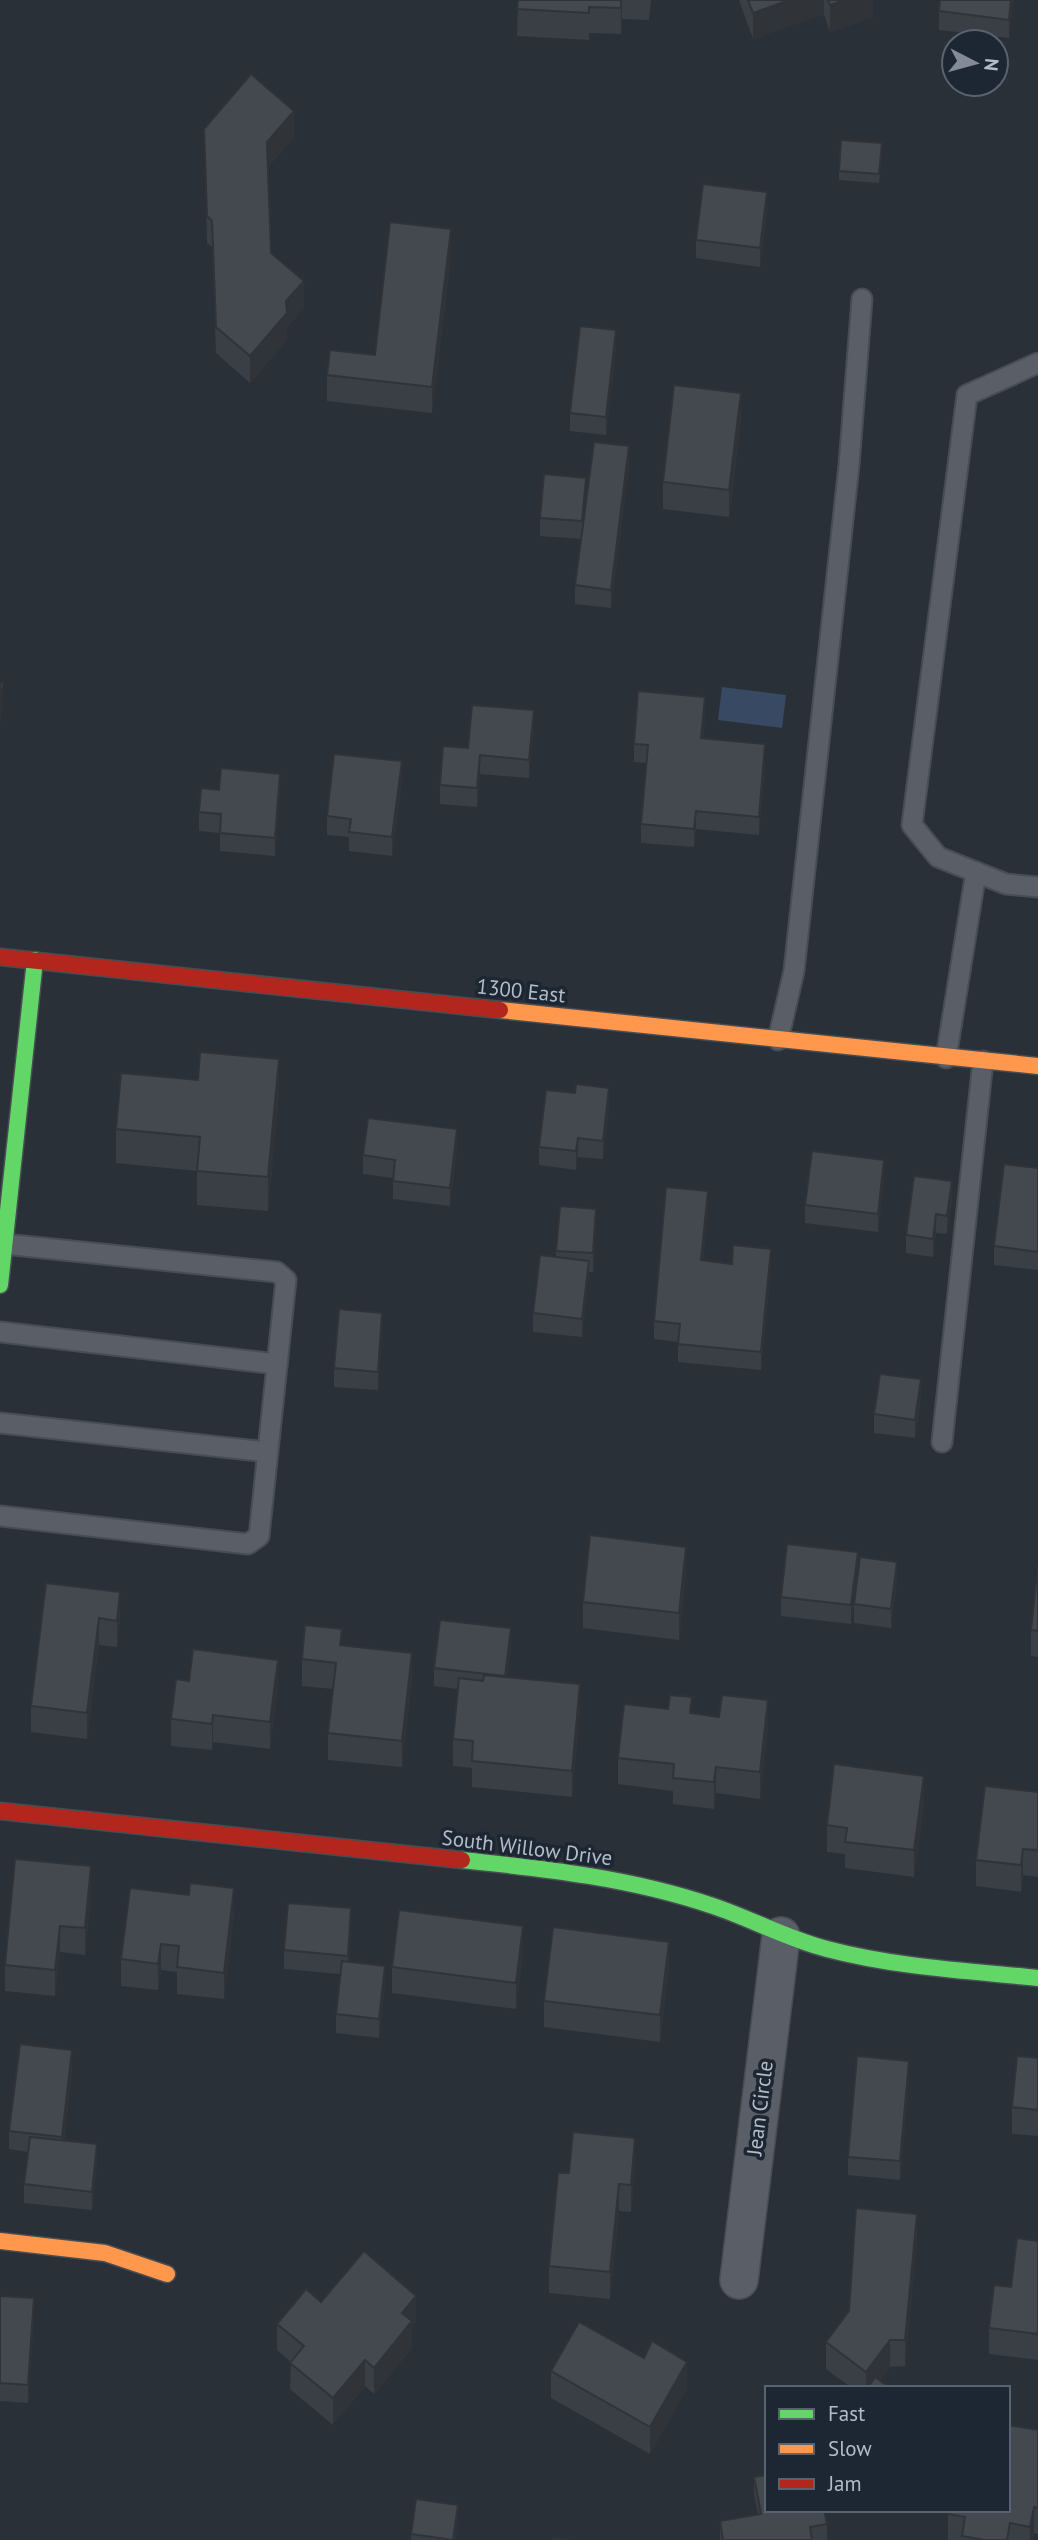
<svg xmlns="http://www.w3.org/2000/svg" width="1038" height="2540" viewBox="0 0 1038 2540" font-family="'PT Sans',sans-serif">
  <rect width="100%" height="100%" fill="#2a3038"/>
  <path fill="#384963" d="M722,687L786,695L782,728L718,720Z"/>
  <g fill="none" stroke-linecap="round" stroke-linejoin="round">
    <defs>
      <g id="lane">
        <path d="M1038,363L967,395L912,825L938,857L1006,884L1038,887"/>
        <path d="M778,1040L794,971L849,465L862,299"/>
        <path d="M946,1058L976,872"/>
        <path d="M0,1332L277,1364"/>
        <path d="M0,1423L267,1452"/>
        <path d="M942,1442L983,1061"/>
        <path d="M0,1516L248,1544L259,1536L286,1280L277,1272L4,1244"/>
      </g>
      <path id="street" d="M739,2280L781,1936"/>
      <g id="fast">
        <path d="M0,1285L35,960"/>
        <path d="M462,1860C547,1869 631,1878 713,1906C752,1919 787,1939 827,1949C895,1967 968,1971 1038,1978"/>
      </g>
      <g id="slow">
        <path d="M500,1010L1038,1066"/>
        <path d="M0,2241L105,2253L167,2274"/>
      </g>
      <g id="jam">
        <path d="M0,957L500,1010"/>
        <path d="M0,1811L462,1860"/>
      </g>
    </defs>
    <use href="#lane" stroke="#484c53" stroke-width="23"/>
    <use href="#street" stroke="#484c53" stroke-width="40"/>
    <use href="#fast" stroke="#484c53" stroke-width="19"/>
    <use href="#slow" stroke="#484c53" stroke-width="19"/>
    <use href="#jam" stroke="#484c53" stroke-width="19"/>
    <use href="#lane" stroke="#5a5e66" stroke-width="19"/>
    <use href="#street" stroke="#5a5e66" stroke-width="37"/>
    <use href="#fast" stroke="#63d668" stroke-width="16"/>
    <use href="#slow" stroke="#ff974d" stroke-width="16"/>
    <use href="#jam" stroke="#b3261e" stroke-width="16"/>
  </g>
  <g fill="#3a3f45">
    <path d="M518,0H651L649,20L622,19L621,34L589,33V40L517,36Z"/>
    <path d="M739,0H873V17L830,32L824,14L753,39Z"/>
    <path d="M1013,0L1009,38L939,30V11Z"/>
    <path d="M204,129L294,137L268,167L271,253L304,308L287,327V340L250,383L216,353L212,247L207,243Z"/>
    <path d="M882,153L879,183L839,180V171Z"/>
    <path d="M767,211L760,267L696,258V240Z"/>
    <path d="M451,256L432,413L327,401V375L375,355Z"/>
    <path d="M616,348L606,435L570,431V413Z"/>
    <path d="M741,420L729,517L663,509V482Z"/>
    <path d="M629,465L611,608L575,604V585L582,539L540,536V518L586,496L583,524Z"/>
    <path d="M705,716L703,738L765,762L759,835L696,829L694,847L641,843V824L647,763L634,762V744Z"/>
    <path d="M534,728L529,778L480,774L477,807L440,804V785L468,748Z"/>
    <path d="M402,780L392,856L349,851V837L327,835V816Z"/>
    <path d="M280,792L275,856L220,851V833L199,831V812Z"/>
    <path d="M279,1092L268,1211L197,1205V1171L116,1163V1129Z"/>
    <path d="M609,1106L603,1159L578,1157L576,1170L539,1165V1147Z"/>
    <path d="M457,1147L450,1206L393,1199V1178L363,1174V1155Z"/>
    <path d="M1038,1168V1270L994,1265V1246Z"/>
    <path d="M884,1179L878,1232L805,1223V1205Z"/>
    <path d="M952,1199L947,1234L936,1233L933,1257L906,1253V1235Z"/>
    <path d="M708,1209L703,1260L771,1267L761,1370L678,1362V1342L654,1339V1321Z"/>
    <path d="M596,1227L593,1272H589L582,1337L533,1332V1313L556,1257V1251Z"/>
    <path d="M382,1331L378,1390L334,1387V1368Z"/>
    <path d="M921,1397L915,1438L874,1433V1414Z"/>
    <path d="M1038,1565V1657L1031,1656V1630Z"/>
    <path d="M858,1571L851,1624L781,1616V1597Z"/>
    <path d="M686,1573L679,1640L583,1628V1602Z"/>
    <path d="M897,1580L891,1628L854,1623V1604Z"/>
    <path d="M46,1583L120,1619L117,1647L99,1645L87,1739L31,1732V1706Z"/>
    <path d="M342,1646L412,1680L402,1767L328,1760V1733L333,1689L302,1686V1659Z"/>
    <path d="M511,1646L507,1677L580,1711L572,1797L472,1787V1768L453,1766V1739L458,1689L434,1686V1668Z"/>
    <path d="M278,1686L270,1749L213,1742L212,1750L171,1746V1719Z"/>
    <path d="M692,1713L768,1727L760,1799L716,1793L714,1809L673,1804V1791L618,1784V1758Z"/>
    <path d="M1038,1792V1877L1023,1875L1021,1892L976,1886V1860Z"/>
    <path d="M924,1802L914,1877L845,1868V1854L827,1852V1825Z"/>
    <path d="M91,1893L85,1955L60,1952L55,1996L5,1991V1965Z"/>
    <path d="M234,1915L224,1999L177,1994V1972L161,1970L158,1990L121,1986V1959Z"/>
    <path d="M351,1927L349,1962L385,1984L379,2038L336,2033V2014L340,1974L284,1969V1950Z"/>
    <path d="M523,1952L516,2009L392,1993V1967Z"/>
    <path d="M669,1968L660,2042L544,2027V2001Z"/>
    <path d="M1038,2058V2136L1012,2134V2107Z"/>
    <path d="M72,2069L64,2141L97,2163L92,2210L24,2203V2184L28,2152L9,2149V2131Z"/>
    <path d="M909,2079L900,2180L848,2175V2157Z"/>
    <path d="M635,2164L631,2212L619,2211L610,2299L549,2293V2266L569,2173Z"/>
    <path d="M917,2241L905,2366L890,2367L880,2380L890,2388H852L826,2369V2342Z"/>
    <path d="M1038,2241V2360L989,2354V2328Z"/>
    <path d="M0,2296L34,2317L28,2403L0,2401Z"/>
    <path d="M321,2302L416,2322L412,2327V2348L374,2394L365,2386L333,2425L290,2389L291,2362L277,2350V2324Z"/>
    <path d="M551,2371L687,2388L650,2454L551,2398Z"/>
    <path d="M1038,2430V2534L1034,2533L1033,2540H948V2514L1008,2510Z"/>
    <path d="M754,2477L827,2524V2540H720V2521L758,2514L754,2495Z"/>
    <path d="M458,2524L455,2540H411V2534Z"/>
  </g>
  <g fill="#303338">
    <path d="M622,0V19L621,34V8Z"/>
    <path d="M789,0H824V14L753,39V13Z"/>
    <path d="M845,0H873V17L830,32V5Z"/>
    <path d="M1011,0H1013L1009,38V20Z"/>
    <path d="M294,111V137L267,168V142Z"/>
    <path d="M767,192V211L760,267V248Z"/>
    <path d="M451,229V256L432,413V387Z"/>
    <path d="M304,281V308L287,327V340L250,383V356L286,301Z"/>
    <path d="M616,330V348L606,435V417Z"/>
    <path d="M741,393V420L729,517V490Z"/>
    <path d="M629,446V465L611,608V590Z"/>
    <path d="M586,478V496L582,539V521Z"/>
    <path d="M3,683V702L0,726V708Z"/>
    <path d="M705,697V716L701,756V738Z"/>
    <path d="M534,710V728L529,778V760Z"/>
    <path d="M765,744V762L759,835V817Z"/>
    <path d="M480,755V774L477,807V788Z"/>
    <path d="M402,761V780L392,856V837Z"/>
    <path d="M280,774V792L275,856V838Z"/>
    <path d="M696,811V829L694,847V829Z"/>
    <path d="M279,1059V1092L268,1211V1177Z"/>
    <path d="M609,1088V1106L603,1159V1141Z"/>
    <path d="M457,1129V1147L450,1206V1188Z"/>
    <path d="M578,1138V1157L576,1170V1151Z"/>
    <path d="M884,1160V1179L878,1232V1214Z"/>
    <path d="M952,1181V1199L947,1234V1216Z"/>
    <path d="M708,1191V1209L701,1279V1260Z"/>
    <path d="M596,1209V1227L593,1272V1253Z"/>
    <path d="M936,1214V1233L933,1257V1239Z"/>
    <path d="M771,1249V1267L761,1370V1352Z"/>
    <path d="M589,1261V1279L582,1337V1319Z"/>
    <path d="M382,1313V1331L378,1390V1372Z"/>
    <path d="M921,1379V1397L915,1438V1420Z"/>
    <path d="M686,1547V1573L679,1640V1613Z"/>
    <path d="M858,1552V1571L851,1624V1605Z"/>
    <path d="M897,1562V1580L891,1628V1609Z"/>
    <path d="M120,1592V1619L117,1647V1621Z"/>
    <path d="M99,1618V1645L87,1739V1713Z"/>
    <path d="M511,1628V1646L505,1695V1676Z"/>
    <path d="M412,1653V1680L402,1767V1741Z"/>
    <path d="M278,1660V1686L270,1749V1722Z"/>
    <path d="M580,1684V1711L572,1797V1771Z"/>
    <path d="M768,1700V1727L760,1799V1772Z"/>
    <path d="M213,1715V1742L212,1750V1724Z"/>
    <path d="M716,1767V1793L714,1809V1782Z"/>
    <path d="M924,1776V1802L914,1877V1850Z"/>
    <path d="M1023,1849V1875L1021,1892V1865Z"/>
    <path d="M91,1866V1893L85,1955V1928Z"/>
    <path d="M234,1888V1915L224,1999V1973Z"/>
    <path d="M351,1908V1927L348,1974V1956Z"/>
    <path d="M60,1926V1952L55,1996V1970Z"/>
    <path d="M523,1926V1952L516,2009V1983Z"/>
    <path d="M669,1942V1968L660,2042V2015Z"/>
    <path d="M161,1944V1970L158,1990V1964Z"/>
    <path d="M385,1966V1984L379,2038V2019Z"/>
    <path d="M72,2050V2069L62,2156V2137Z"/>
    <path d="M909,2061V2079L900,2180V2161Z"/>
    <path d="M635,2138V2164L631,2212V2185Z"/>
    <path d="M97,2144V2163L92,2210V2192Z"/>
    <path d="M619,2184V2211L610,2299V2272Z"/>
    <path d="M917,2214V2241L905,2366V2340Z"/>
    <path d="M416,2296V2322L412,2327V2348L374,2394V2368L402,2313Z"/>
    <path d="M34,2298V2317L28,2403V2385Z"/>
    <path d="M890,2340V2367L874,2388H866V2372Z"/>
    <path d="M365,2360V2386L333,2425V2398Z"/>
    <path d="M687,2362V2388L650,2454V2427Z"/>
    <path d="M458,2505V2524L455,2540H453Z"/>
    <path d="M1034,2507V2533L1033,2540H1030V2527Z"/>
  </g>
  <g fill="#444950" stroke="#303338" stroke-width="2">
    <path d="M518,0H621V8L589,7V13L517,9Z"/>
    <path d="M748,0H789L753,13Z"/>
    <path d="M828,0H845L830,5Z"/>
    <path d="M940,0H1011L1009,20L939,11Z"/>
    <path d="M251,74L294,111L267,142L271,253L304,281L286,301L287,313L250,356L216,327L212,221L207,216L204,129Z"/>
    <path d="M841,140L882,143L879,174L839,171Z"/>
    <path d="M703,184L767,192L760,248L696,240Z"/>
    <path d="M390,222L451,229L432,387L327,375L330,350L375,355Z"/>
    <path d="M580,326L616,330L606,417L570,413Z"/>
    <path d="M674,385L741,393L729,490L663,482Z"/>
    <path d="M594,442L629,446L611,590L575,585Z"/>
    <path d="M544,474L586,478L582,521L540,518Z"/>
    <path d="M0,683H3L0,708Z"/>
    <path d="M638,691L705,697L701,738L765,744L759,817L696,811L694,829L641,824L648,745L634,744Z"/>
    <path d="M472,705L534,710L529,760L480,755L477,788L440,785L443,746L468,748Z"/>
    <path d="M334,754L402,761L392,837L349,832L351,819L327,816Z"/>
    <path d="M221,768L280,774L275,838L220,833L221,814L199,812L201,788L219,790Z"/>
    <path d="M200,1052L279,1059L268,1177L197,1171L200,1137L116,1129L121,1073L198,1080Z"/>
    <path d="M576,1084L609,1088L603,1141L578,1138L576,1151L539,1147L546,1090L575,1093Z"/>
    <path d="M368,1118L457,1129L450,1188L393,1181L395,1160L363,1155Z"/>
    <path d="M812,1151L884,1160L878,1214L805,1205Z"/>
    <path d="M1004,1164L1038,1168V1252L994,1246Z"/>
    <path d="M914,1176L952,1181L947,1216L936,1214L933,1239L906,1235Z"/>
    <path d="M666,1187L708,1191L701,1260L732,1264L733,1245L771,1249L761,1352L678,1344L680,1324L654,1321Z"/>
    <path d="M560,1206L596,1209L593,1253L556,1251Z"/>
    <path d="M540,1255L589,1261L582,1319L533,1313Z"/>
    <path d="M339,1309L382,1313L378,1372L334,1368Z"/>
    <path d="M880,1374L921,1379L915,1420L874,1414Z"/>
    <path d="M590,1535L686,1547L679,1613L583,1602Z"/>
    <path d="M787,1544L858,1552L851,1605L781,1597Z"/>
    <path d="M860,1557L897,1562L891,1609L854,1604Z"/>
    <path d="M1038,1565V1631L1031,1630Z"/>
    <path d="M46,1583L120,1592L117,1621L99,1618L87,1713L31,1706Z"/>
    <path d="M440,1620L511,1628L505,1676L434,1668Z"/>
    <path d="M305,1625L342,1629L340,1645L412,1653L402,1741L328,1733L336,1663L302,1659Z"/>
    <path d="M193,1649L278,1660L270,1722L213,1715L212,1724L171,1719L176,1679L189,1681Z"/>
    <path d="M484,1675L580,1684L572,1771L472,1761L473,1741L453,1739L459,1678L483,1681Z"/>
    <path d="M670,1695L692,1697L690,1713L719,1717L722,1695L768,1700L760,1772L716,1767L714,1782L673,1778L674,1764L618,1758L624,1704L668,1709Z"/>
    <path d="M834,1764L924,1776L914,1850L845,1842L847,1828L827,1825Z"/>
    <path d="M985,1786L1038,1792V1850L1023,1849L1021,1865L976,1860Z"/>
    <path d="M15,1859L91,1866L85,1928L60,1926L55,1970L5,1965Z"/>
    <path d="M190,1883L234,1888L224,1973L177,1967L179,1946L161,1944L158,1964L121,1959L130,1888L189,1895Z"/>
    <path d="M288,1903L351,1908L348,1956L284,1950Z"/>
    <path d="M399,1910L523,1926L516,1983L392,1967Z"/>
    <path d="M553,1927L669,1942L660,2015L544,2001Z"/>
    <path d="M342,1961L385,1966L379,2019L336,2014Z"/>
    <path d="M20,2044L72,2050L62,2137L9,2131Z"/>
    <path d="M857,2056L909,2061L900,2161L848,2157Z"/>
    <path d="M1017,2056L1038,2058V2110L1012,2107Z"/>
    <path d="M573,2132L635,2138L631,2185L619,2184L610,2272L549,2266L558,2173H569Z"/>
    <path d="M30,2137L97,2144L92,2192L24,2184Z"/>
    <path d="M856,2208L917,2214L905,2340H890L866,2372L826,2342L849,2311Z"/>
    <path d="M1017,2238L1038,2241V2334L989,2328L994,2285L1011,2287Z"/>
    <path d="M364,2251L416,2296L402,2313L412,2321L374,2368L365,2360L333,2398L290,2363L304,2346L277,2324L306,2289L321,2302Z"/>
    <path d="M0,2296L34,2298L28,2385L0,2383Z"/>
    <path d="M579,2322L644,2358L652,2341L687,2362L650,2427L551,2371Z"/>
    <path d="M875,2377L890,2388H868Z"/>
    <path d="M1008,2425L1038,2430V2508L1034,2507L1030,2527L1010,2523L1007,2540H984L962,2536L965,2517L948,2514V2510H1008Z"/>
    <path d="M767,2475V2510H824L827,2524L810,2527L812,2540H723L720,2521L761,2514L754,2477Z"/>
    <path d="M416,2499L458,2505L453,2540L411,2534Z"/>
    <path d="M553,2538L570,2540H553Z"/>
  </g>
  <g text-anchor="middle" stroke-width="7" stroke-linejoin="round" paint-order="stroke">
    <g font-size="21" fill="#b4bcc9" stroke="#1d2633">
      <text transform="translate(521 991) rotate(6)" y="7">1300 East</text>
      <text transform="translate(527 1848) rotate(7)" y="7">South Willow Drive</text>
      <text transform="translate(760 2108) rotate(-83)" y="7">Jean Circle</text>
    </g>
  </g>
  <rect x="765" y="2386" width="245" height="126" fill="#1d2633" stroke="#59626f" stroke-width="2"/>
  <rect x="779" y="2409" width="35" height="10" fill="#63d668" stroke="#59626f" stroke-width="2"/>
  <text x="828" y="2421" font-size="21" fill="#b4bcc9">Fast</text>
  <rect x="779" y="2444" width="35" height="10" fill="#ff974d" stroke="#59626f" stroke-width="2"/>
  <text x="828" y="2456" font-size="21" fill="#b4bcc9">Slow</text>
  <rect x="779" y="2479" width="35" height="10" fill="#b3261e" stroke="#59626f" stroke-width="2"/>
  <text x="828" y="2491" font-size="21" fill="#b4bcc9">Jam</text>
  <g transform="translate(975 63) rotate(96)"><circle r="33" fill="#1d2633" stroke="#59626f" stroke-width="2"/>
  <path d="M0-5L12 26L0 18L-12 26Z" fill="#848b96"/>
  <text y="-10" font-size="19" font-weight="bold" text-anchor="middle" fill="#b4bcc9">N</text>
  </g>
</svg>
